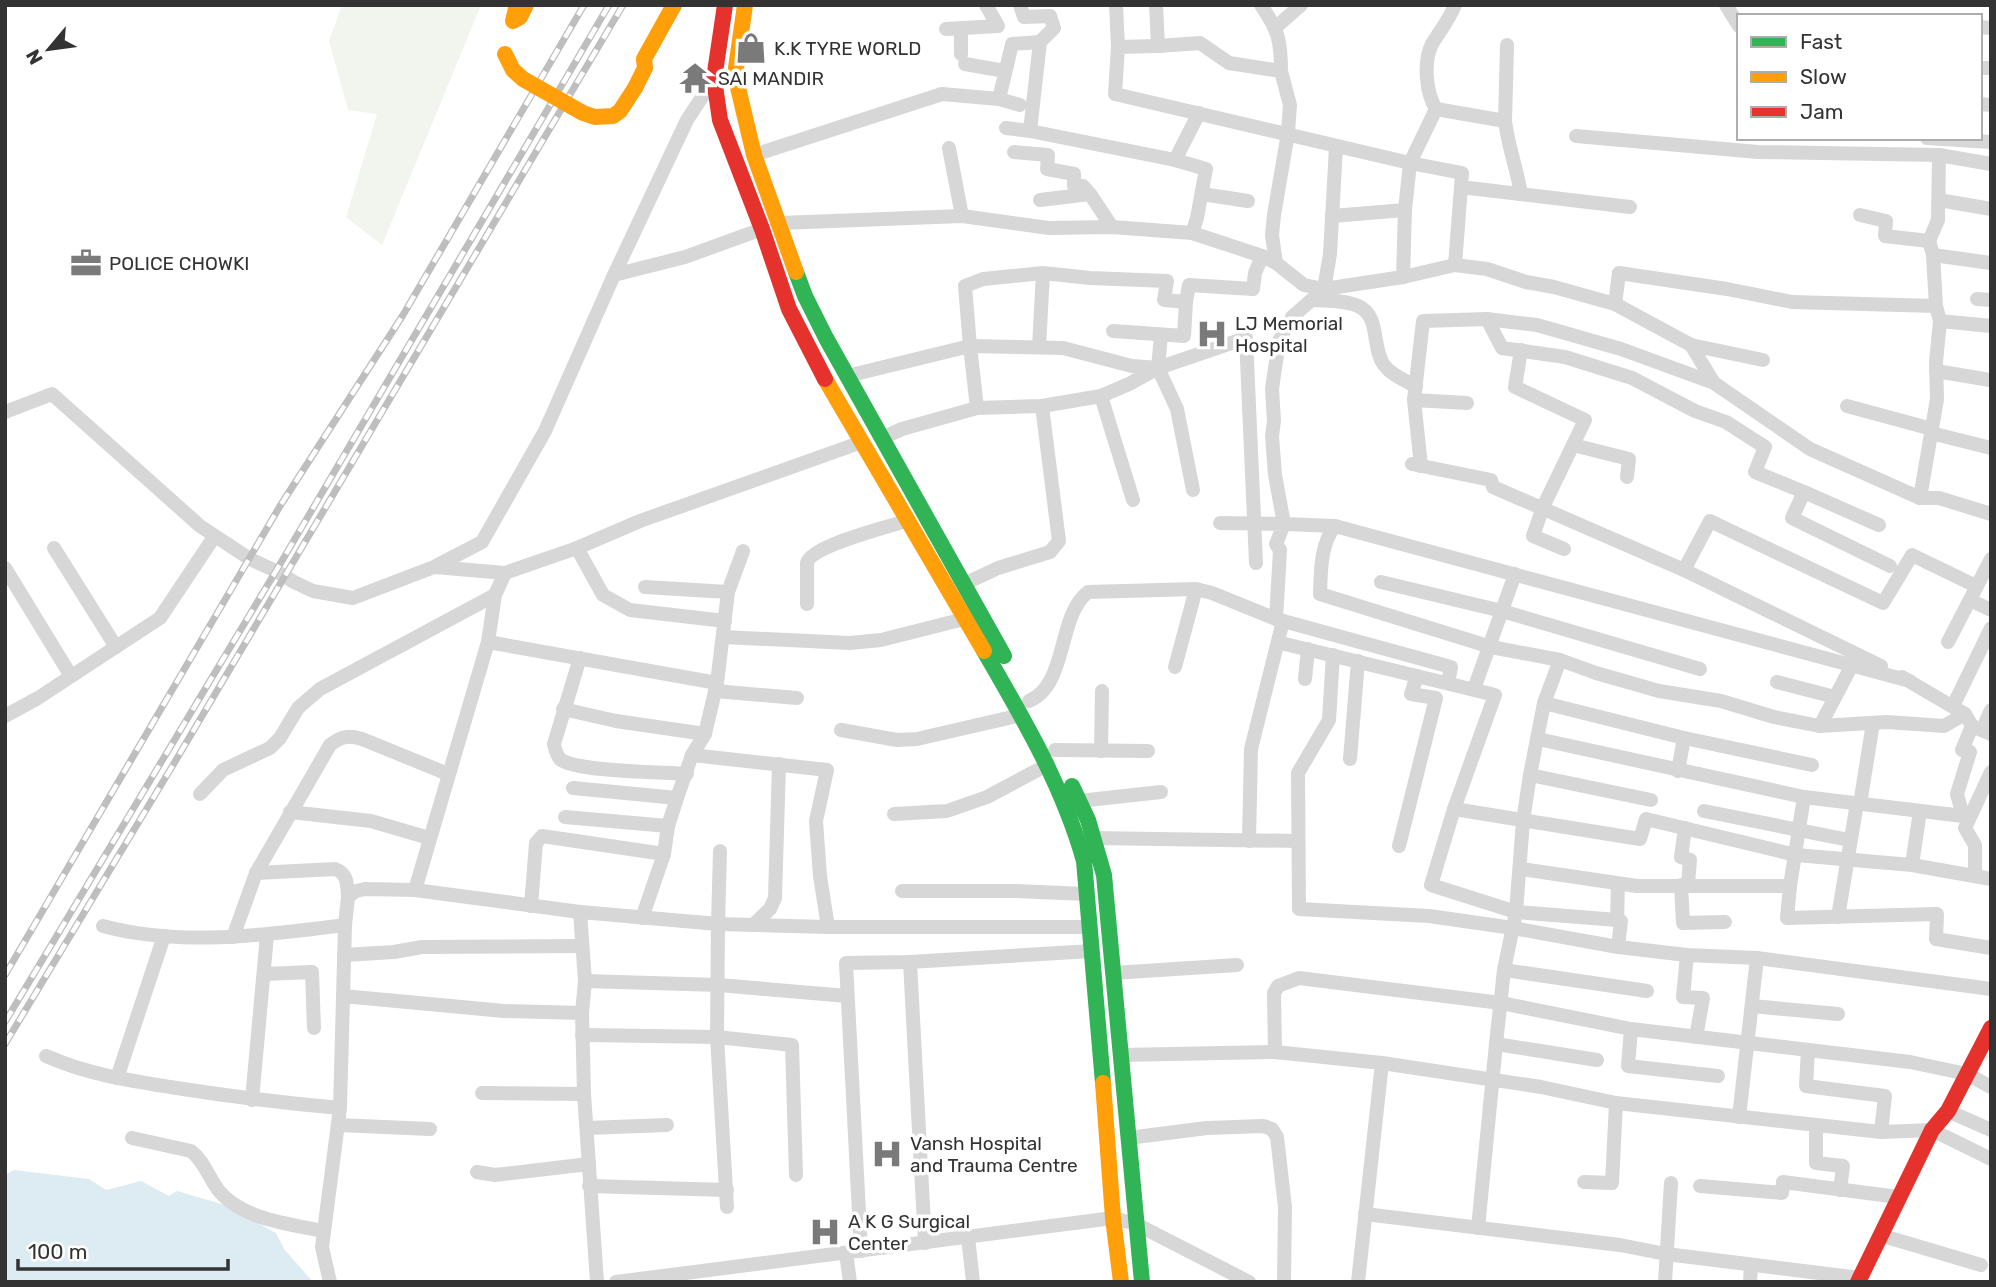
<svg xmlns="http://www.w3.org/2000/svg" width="1996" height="1287" viewBox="0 0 1996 1287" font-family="Rubik,sans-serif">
  <rect width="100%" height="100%" fill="#fff"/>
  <path fill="#f1f5ed" d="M342,5H481L382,245L346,217L377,114L348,110L329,41Z"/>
  <path fill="#ddebf3" d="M14,1170L89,1179L106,1190L141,1181L169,1196L177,1191L225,1205L276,1233L284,1249L313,1282H5V1175Z"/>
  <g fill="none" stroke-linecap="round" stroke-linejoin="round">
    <g stroke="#d7d7d7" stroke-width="14">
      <path d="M1020,5L1024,17L1050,16L1054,28L1040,42L1030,131L1175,160L1206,169L1197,218L1192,233"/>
      <path d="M1116,5L1118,47"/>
      <path d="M1156,5L1158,46L1118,47L1115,94L1410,163L1436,109"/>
      <path d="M1261,5C1278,30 1281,40 1281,71"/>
      <path d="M1455,5C1449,20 1440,31 1432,44C1423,62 1426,93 1436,109L1505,121C1508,146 1517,169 1521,194"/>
      <path d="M1726,5L1739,26"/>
      <path d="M1276,27L1301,5"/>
      <path d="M1980,27L1991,28"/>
      <path d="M946,29L998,26L986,5"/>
      <path d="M1158,46L1200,43L1229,63L1281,71L1290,105L1288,133L1274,215L1272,235L1276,263"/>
      <path d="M961,54V28"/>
      <path d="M965,64L1005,71"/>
      <path d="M1980,68H1991"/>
      <path d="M1980,104L1991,105"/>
      <path d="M1020,105L999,99L1012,44L1040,42"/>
      <path d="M1505,121L1507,45"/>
      <path d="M1006,128L1030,131"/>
      <path d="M1576,136L1758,152L1939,155"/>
      <path d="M1927,138L1991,142"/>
      <path d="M1336,147L1330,254L1324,289L1292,317L1279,341L1272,389L1274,421L1272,436L1275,475L1284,524L1335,526L1910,681"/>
      <path d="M949,148L962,216"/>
      <path d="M1014,152L1048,155L1047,169L1074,174V186H1083L1090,194"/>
      <path d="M754,155L942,94L999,99"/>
      <path d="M1175,160L1199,113"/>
      <path d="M1202,194L1248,201"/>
      <path d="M1040,200L1090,194L1112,227"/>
      <path d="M1939,200L1991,209"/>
      <path d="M1860,215L1886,221L1885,236L1929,241"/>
      <path d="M1332,216L1405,210"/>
      <path d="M781,223L962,216L1049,228L1112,227L1192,233L1262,256L1276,263L1304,285L1324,289L1403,277L1405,210L1410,163L1462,173L1461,187L1630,207"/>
      <path d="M1933,255L1991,263"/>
      <path d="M1455,265L1461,187"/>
      <path d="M614,275L685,257L762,229"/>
      <path d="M1403,277L1455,265L1487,269L1526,282L1554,287L1615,304L1691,345L1714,383"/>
      <path d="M1977,299L1991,300"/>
      <path d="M1314,300C1328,301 1345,300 1358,306C1381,316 1371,347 1384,365C1391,375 1405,380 1416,387"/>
      <path d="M1615,304L1619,273L1727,289L1792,302L1936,306"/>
      <path d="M1487,319L1502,348L1565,357L1632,378L1695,411L1726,422L1765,447L1755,472L1804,492L1792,518L1890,566"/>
      <path d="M1940,321L1991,326"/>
      <path d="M1113,331L1184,336L1186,302"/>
      <path d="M1691,345L1763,360"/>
      <path d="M1039,347L1043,273"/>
      <path d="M1521,350L1515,387L1585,420L1543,507L1533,536L1564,549"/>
      <path d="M1158,368L1177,409L1193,490"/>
      <path d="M1936,371L1990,380"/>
      <path d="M847,376L970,346L965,286L983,279L1043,273L1090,278L1167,281L1164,300L1186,302L1189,285L1253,289L1255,273L1262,256"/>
      <path d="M1101,396L1133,500"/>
      <path d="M1414,400L1421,466"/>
      <path d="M1467,403L1414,400L1423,321L1487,319L1537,325L1621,349L1714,383L1810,449L1920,498H1939L1991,514"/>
      <path d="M1847,406L1932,429"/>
      <path d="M977,408L970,346L1063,348L1132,366L1158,368L1161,335"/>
      <path d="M5,412L52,394L200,526L250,559L276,571L294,582L313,591L353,598L434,567L482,542L545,431L614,275L687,120L714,79"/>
      <path d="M1931,433L1991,448"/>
      <path d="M882,438L902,429L977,408L1042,406L1101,396L1129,384L1158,368L1246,338L1256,563"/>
      <path d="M1573,445L1629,459L1627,477"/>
      <path d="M1412,464L1491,480L1493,487L1684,570L1881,666"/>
      <path d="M1804,492L1879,525"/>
      <path d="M1920,498L1937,399L1936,362L1940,321L1936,306L1933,255L1929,241L1938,220L1939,155L1991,164"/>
      <path d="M1220,523L1284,524L1276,544L1280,550L1276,619"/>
      <path d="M1335,526C1320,545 1321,571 1320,594L1491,647L1560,660L1596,673L1659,691L1721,701L1774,717L1820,726L1887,722L1944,726L1965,714"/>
      <path d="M54,548L116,647"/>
      <path d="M577,548L603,595L630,610L725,621"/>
      <path d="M435,567L505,573"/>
      <path d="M5,568L71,676"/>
      <path d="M1684,570L1710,521L1883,603L1912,555L1976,586"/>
      <path d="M1381,582L1502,611L1700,669"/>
      <path d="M964,584L998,568L1050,552L1059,541L1042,406"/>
      <path d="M645,587L728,592"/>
      <path d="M1970,600L1991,610"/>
      <path d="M807,604V563C812,545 889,527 909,520"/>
      <path d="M723,637L850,643L881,640L964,619"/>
      <path d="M488,642L717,683L705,734L692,755L677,798L668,826L664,854L642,918"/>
      <path d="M1948,642L1991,559"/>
      <path d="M1285,644L1495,695L1454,809L1431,885L1516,912L1617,920"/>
      <path d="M1333,655L1329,720L1298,773L1299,909L1429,916L1513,928L1618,947L1687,955L1757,958L1991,989"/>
      <path d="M580,658L554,744C555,749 556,754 560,759C574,772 663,772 687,774"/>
      <path d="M1560,660L1544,703L1530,775L1523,821L1516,912L1504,970L1496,1044L1597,1060"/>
      <path d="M1175,667L1196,589"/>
      <path d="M1902,677L1965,714L1972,726L1991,734"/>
      <path d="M1305,679L1308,649"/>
      <path d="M1777,682L1835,697"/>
      <path d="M717,683L728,592L743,551"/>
      <path d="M1474,689L1515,574"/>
      <path d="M715,691L797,698"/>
      <path d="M1029,701C1068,685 1057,616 1088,592L1196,589L1212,593L1276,619L1451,667L1448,683"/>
      <path d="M1544,703L1684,738L1812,765"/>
      <path d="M1953,706L1991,628"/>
      <path d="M563,709L616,721L705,734"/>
      <path d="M5,716L38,698L160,618L214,537"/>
      <path d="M1820,726L1852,665"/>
      <path d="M841,730L897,740L917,739L1021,715"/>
      <path d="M1982,730L1991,710"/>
      <path d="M1538,739L1804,797L1963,816L1957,794L1970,752L1962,750L1972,726"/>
      <path d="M1055,750L1148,751"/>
      <path d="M1101,751L1102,691"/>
      <path d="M692,755L827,770L816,821L820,876L828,927"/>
      <path d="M1350,759L1358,661"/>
      <path d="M1678,771L1684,738"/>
      <path d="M1530,775L1651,800"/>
      <path d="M573,788L677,798"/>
      <path d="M200,794L223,770L270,748L280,738L298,708L320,689L495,595"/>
      <path d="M1079,801L1161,792"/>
      <path d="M1860,804L1873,723"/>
      <path d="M1454,809L1640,839L1646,819L1796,855L1912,865L1991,879"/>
      <path d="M1704,811L1849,840"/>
      <path d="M290,812L371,821L429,838"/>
      <path d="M894,814L947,811L987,797L1047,765"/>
      <path d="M565,817L668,826"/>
      <path d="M1685,828L1681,857L1690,860L1688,884"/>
      <path d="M1093,838L1297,841"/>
      <path d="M1249,841L1251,749L1283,621"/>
      <path d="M1399,846L1436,698L1411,694L1417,676"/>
      <path d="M1912,865L1920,811"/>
      <path d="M1521,869L1637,886H1790L1787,918L1937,914L1936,939L1991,948"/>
      <path d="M256,873L335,869C348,874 347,884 348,897"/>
      <path d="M1975,876V845L1965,828L1991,772"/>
      <path d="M1618,884L1617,920L1621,921L1618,947"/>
      <path d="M1681,885L1683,923L1725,922"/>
      <path d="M1790,886L1804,797"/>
      <path d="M415,890L488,642L495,595L505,573L577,548L640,521L862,442"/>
      <path d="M902,891H1016L1086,894"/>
      <path d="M531,906L536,843L542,836L664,854"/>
      <path d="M580,912L585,981L582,1013L584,1094L597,1282"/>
      <path d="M1838,917L1857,803"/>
      <path d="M345,925L348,897L356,891L365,889L415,890L580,912L718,924L720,851"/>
      <path d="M753,925L770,909L775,898L779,764"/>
      <path d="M103,926C181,947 266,935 345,925L340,1108L322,1247L330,1282"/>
      <path d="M233,937L256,873L330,745C342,736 348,735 362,739L448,774"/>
      <path d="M344,955L394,952L422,947L582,946"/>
      <path d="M1687,955L1683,997L1703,998L1696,1037"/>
      <path d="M910,962L925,1243"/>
      <path d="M1504,970L1647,991"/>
      <path d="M1113,973L1237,965"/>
      <path d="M264,974L312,972L314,1028"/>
      <path d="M585,981L719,985L847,996"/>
      <path d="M343,996L504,1011L582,1013"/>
      <path d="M1752,1006L1838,1014"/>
      <path d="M1631,1029L1628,1066L1718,1076"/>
      <path d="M582,1035L717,1037L792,1045L796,1175"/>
      <path d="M1808,1050L1806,1086L1885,1096L1881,1132"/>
      <path d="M1275,1052L1274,993L1278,986L1299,978L1501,1003L1631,1029L1910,1062L1967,1074L1991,1087"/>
      <path d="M1121,1055L1275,1052L1382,1063L1541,1087L1616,1103L1881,1132L1932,1130L1991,1159"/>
      <path d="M46,1056C87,1074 126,1080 170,1087C227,1096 283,1103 340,1108"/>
      <path d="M117,1078L164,936"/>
      <path d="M482,1093L584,1094"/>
      <path d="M252,1100L267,935"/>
      <path d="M1948,1111L1991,1130"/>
      <path d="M1739,1117L1757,958"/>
      <path d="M338,1125L430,1129"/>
      <path d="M1816,1125V1163L1843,1166L1840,1190"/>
      <path d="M587,1128L667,1125"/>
      <path d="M132,1138L191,1151C204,1161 209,1178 219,1191C244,1220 289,1224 324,1231"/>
      <path d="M1128,1138L1207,1128L1263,1126L1272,1129L1277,1137L1285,1207L1284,1282"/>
      <path d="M477,1172L495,1175L589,1164"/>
      <path d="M1584,1182L1612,1183L1616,1103"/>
      <path d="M589,1186L727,1190"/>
      <path d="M1700,1186L1782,1193L1783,1182L1898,1197"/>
      <path d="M727,1207L717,1037L718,924L828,927H1089"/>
      <path d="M1365,1214L1620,1245L1666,1254L1860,1278"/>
      <path d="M1478,1228L1496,1044"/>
      <path d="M1880,1235L1981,1265"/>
      <path d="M968,1237L973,1282"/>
      <path d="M861,1251L846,963L910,962L1092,951"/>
      <path d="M846,1253L850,1282"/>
      <path d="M616,1282L1113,1218L1136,1224L1249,1282"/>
      <path d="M1358,1282L1382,1063"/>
      <path d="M1665,1282L1671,1183"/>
      <path d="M1750,1282L1751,1265"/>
    </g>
    <g stroke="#30b455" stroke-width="16">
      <path d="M796,272L805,296L826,338L1004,656"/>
      <path d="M984,651C1023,718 1063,786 1084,861L1103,1083"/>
      <path d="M1072,786L1088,820L1104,875L1142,1282"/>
    </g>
    <g stroke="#ff9f0a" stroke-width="16">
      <path d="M517,5L513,21L520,17L526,5"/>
      <path d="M745,5L735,75L754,155L796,272"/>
      <path d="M635,88L645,68L644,59L674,5"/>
      <path d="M825,379L984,651"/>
      <path d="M1103,1083L1113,1218L1121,1282"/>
    </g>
    <g stroke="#e5322d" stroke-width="16">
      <path d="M725,5L714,79L720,120L762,229L789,309L825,379"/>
      <path d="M1858,1282L1932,1130L1948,1111L1991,1028"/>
    </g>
    <defs>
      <g id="rail">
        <path d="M5,975L280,506L403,315L584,5"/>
        <path d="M5,1022L276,571L609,5"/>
        <path d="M5,1044L173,765L623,5"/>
      </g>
    </defs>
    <use href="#rail" stroke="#bebebe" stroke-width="7"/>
    <use href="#rail" stroke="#fff" stroke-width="4.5" stroke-dasharray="13" stroke-linecap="butt"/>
    <path stroke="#ff9f0a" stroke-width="16" d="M505,54L513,70L523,79L583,113L595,117L613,116L620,111L635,88"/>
  </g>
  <defs>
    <symbol id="shop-bare" viewBox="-9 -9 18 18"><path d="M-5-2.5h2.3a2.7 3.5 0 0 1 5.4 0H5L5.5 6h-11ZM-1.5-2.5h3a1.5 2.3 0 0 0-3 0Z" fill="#7a7a7a" stroke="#fff" stroke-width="2.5" paint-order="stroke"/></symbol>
    <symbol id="temple-bare" viewBox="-9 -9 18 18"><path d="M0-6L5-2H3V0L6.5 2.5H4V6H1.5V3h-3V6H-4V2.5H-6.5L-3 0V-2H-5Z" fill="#7a7a7a" stroke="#fff" stroke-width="2.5" paint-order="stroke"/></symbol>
    <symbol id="office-bare" viewBox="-9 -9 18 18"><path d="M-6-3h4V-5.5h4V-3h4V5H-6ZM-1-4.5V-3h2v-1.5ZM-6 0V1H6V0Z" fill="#7a7a7a" stroke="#fff" stroke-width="2.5" paint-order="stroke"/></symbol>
    <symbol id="hospital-bare" viewBox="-9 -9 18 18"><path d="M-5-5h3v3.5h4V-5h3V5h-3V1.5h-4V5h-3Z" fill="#7a7a7a" stroke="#fff" stroke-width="2.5" paint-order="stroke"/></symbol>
  </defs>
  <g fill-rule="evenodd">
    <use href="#shop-bare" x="729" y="26" width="44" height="44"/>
    <use href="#temple-bare" x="673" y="56" width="44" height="44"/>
    <use href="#office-bare" x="64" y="241" width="44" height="44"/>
    <use href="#hospital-bare" x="1190" y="312" width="44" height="44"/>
    <use href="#hospital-bare" x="865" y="1132" width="44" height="44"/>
    <use href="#hospital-bare" x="803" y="1210" width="44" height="44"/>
  </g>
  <g text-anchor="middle" stroke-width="7" stroke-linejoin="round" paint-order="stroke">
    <g font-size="19" fill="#333" stroke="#fff" text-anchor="start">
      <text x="774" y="55">K.K TYRE WORLD</text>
      <text x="718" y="85">SAI MANDIR</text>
      <text x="109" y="270">POLICE CHOWKI</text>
      <text x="1235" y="330">LJ Memorial<tspan x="1235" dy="22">Hospital</tspan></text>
      <text x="910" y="1150">Vansh Hospital<tspan x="910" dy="22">and Trauma Centre</tspan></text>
      <text x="848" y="1228">A K G Surgical<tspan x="848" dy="22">Center</tspan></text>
    </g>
  </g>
  <rect width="1996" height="1287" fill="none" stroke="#333333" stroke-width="14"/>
  <rect x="1737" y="14" width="245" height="126" fill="#ffffff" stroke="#adadad" stroke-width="2"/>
  <rect x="1751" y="37" width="35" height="10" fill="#30b455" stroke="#adadad" stroke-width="2"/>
  <text x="1800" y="49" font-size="21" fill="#333333">Fast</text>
  <rect x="1751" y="72" width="35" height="10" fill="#ff9f0a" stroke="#adadad" stroke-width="2"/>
  <text x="1800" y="84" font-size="21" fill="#333333">Slow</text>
  <rect x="1751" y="107" width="35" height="10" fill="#e5322d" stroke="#adadad" stroke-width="2"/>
  <text x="1800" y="119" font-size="21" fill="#333333">Jam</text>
  <g transform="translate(49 49) rotate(241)" stroke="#ffffff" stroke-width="5" paint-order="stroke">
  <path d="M0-5L12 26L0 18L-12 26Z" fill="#333333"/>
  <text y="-10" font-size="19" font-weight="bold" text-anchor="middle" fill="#333333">N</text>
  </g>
  <path d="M18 1259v10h210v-10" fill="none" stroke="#333333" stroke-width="3.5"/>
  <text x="28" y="1259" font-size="21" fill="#333333" stroke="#ffffff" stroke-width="5" paint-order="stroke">100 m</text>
</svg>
